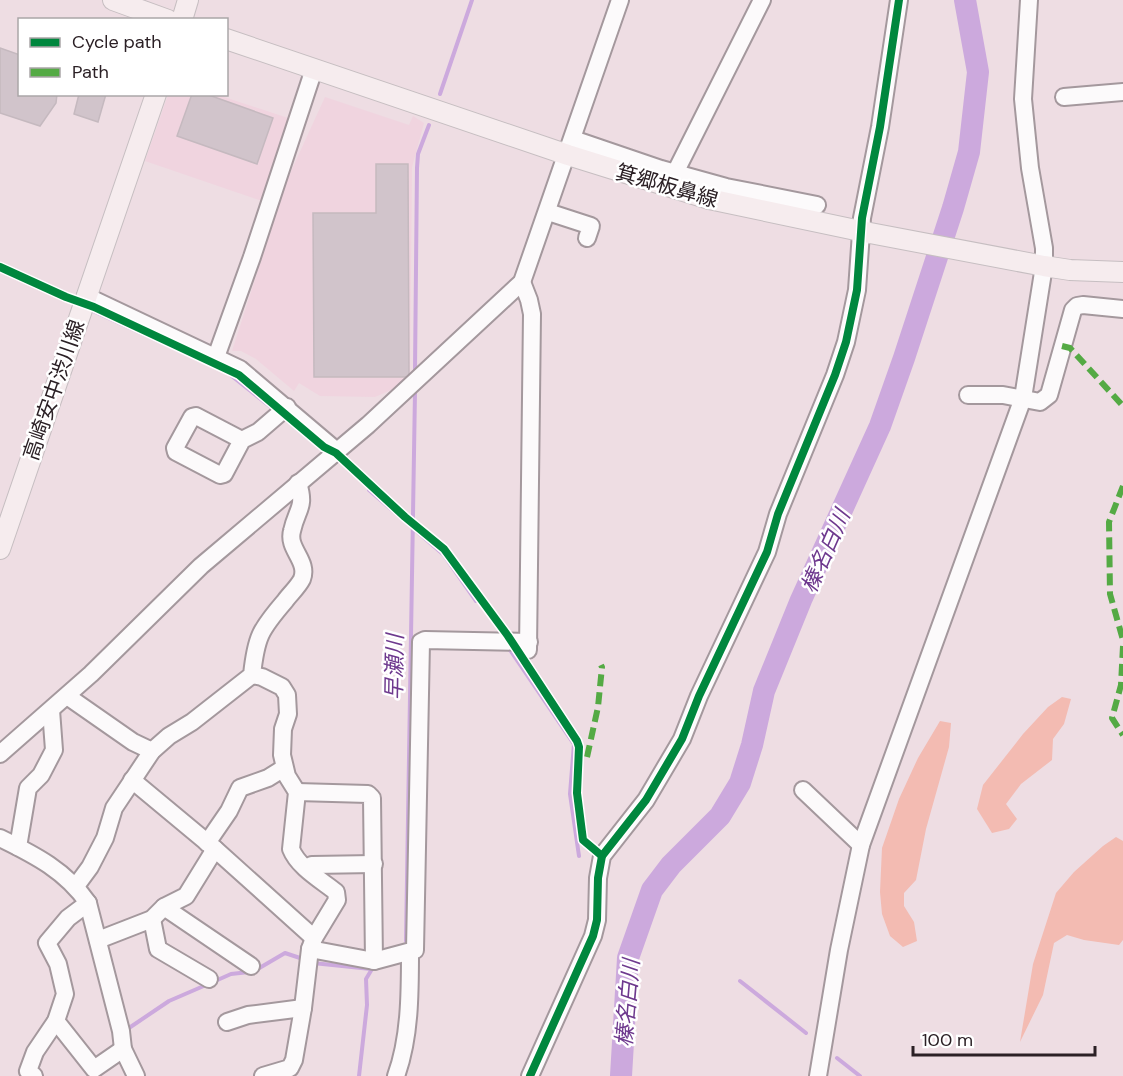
<svg xmlns="http://www.w3.org/2000/svg" width="1123" height="1076" viewBox="0 0 1123 1076" font-family="'DM Sans','Noto Sans JP',sans-serif">
  <rect width="100%" height="100%" fill="#eedde3"/>
  <g fill="#f0d4df">
    <path d="M168,95H218L291,119L262,201L145,161Z"/>
    <path d="M325,97L409,125L413,116L424,123L412,167L410,376L398,387L375,397L320,396L299,383L294,391L256,359L241,351H232L287,180Z"/>
  </g>
  <g fill="#f3bbb2">
    <path d="M1062,697L1071,699L1064,724L1053,739L1052,760L1021,784L1006,804L1017,819L1009,829L992,833L977,809L983,785L1023,734L1048,707Z"/>
    <path d="M940,721L951,723L949,747L926,829L916,880L904,893V906L914,922L917,941L903,947L890,936L882,914L880,892L882,848L899,799L918,758Z"/>
    <path d="M1116,837L1123,841V940L1119,945L1084,940L1067,935L1054,943L1043,995L1020,1042L1033,964L1056,893L1074,872L1103,846Z"/>
  </g>
  <g fill="none" stroke-linecap="round" stroke-linejoin="round">
    <g stroke="#cca9dd" stroke-width="4">
      <path d="M440,94L472,0"/>
      <path d="M91,310L228,373L272,408"/>
      <path d="M415,370L417,168L418,154L429,125"/>
      <path d="M288,421L325,452"/>
      <path d="M369,490L444,555L476,601"/>
      <path d="M508,647L574,744L570,794L579,856"/>
      <path d="M406,941L415,392"/>
      <path d="M313,963L371,969"/>
      <path d="M256,970L285,953L303,959"/>
      <path d="M740,981L806,1033"/>
      <path d="M213,982L231,974L249,972"/>
      <path d="M126,1030L169,1001L206,985"/>
      <path d="M837,1058L860,1076"/>
      <path d="M359,1076L367,1005L366,979L372,969"/>
    </g>
    <path stroke="#cca9dd" stroke-width="22" d="M621,1076L628,958L652,890L671,865L720,816L740,783L752,745L764,691L801,600L880,426L904,358L953,208L969,152L978,72L965,0"/>
  </g>
  <g fill="#d1c4cb" stroke="#c5b9bf" stroke-width="1.5">
    <path d="M0,48L20,55V94H57L56,103L40,126L0,113Z"/>
    <path d="M79,94H106L98,122L74,114Z"/>
    <path d="M192,94H206L273,118L257,164L177,136Z"/>
    <path d="M376,164H408L409,377H314L313,213H376Z"/>
  </g>
  <g fill="none" stroke-linecap="round" stroke-linejoin="round">
    <defs>
      <g id="minor">
        <path d="M1064,97L1123,92"/>
        <path d="M573,139L661,169L726,187L817,205"/>
        <path d="M675,173L762,0"/>
        <path d="M548,212L591,226L587,238"/>
        <path d="M522,282L529,300L532,314L528,650"/>
        <path d="M86,296L240,369L332,447L336,453"/>
        <path d="M216,357L252,257L314,69"/>
        <path d="M968,395H1003L1040,402L1049,395L1073,310L1077,306L1083,305L1123,309"/>
        <path d="M242,440L196,416L192,417L175,448L176,452L220,475L224,474L242,440L258,432L287,407"/>
        <path d="M252,675L262,677L282,687L287,695L288,714L283,729L282,755L287,776L297,792L291,849C298,867 321,880 336,892L337,900L314,938L310,949L303,1008L294,1060L290,1068L263,1076"/>
        <path d="M67,696L133,742L152,751"/>
        <path d="M0,754L91,674L201,566L368,425L522,282L620,0"/>
        <path d="M132,780L215,849L314,938"/>
        <path d="M803,790L861,845"/>
        <path d="M297,792L368,794L372,798L374,961"/>
        <path d="M0,838C35,855 66,871 88,903L121,1031L123,1049L136,1076"/>
        <path d="M207,843L229,811L240,788L268,778L284,768"/>
        <path d="M18,847L28,788L41,775L54,750L51,710"/>
        <path d="M306,868L312,865L374,864"/>
        <path d="M76,886L90,867L105,838L114,808L152,751L169,736L192,722L252,675C256,637 260,630 285,601C290,594 298,587 302,579C309,561 287,549 292,531C297,508 306,508 298,483"/>
        <path d="M164,907L186,896L215,849"/>
        <path d="M152,919L158,949L209,979"/>
        <path d="M98,940L152,919L164,907L251,966"/>
        <path d="M310,949L374,961L415,950L421,642L425,640L529,642"/>
        <path d="M56,1021L94,1069L123,1049"/>
        <path d="M227,1022L248,1015L303,1008"/>
        <path d="M34,1076L28,1071L35,1052L56,1021L65,994L58,964L47,943L68,918L88,903"/>
        <path d="M396,1076C410,1038 410,993 410,952"/>
        <path d="M530,1076L593,936L597,920L598,878L602,856L646,800L682,739L699,696L767,552L778,514L835,375L846,342L857,290L862,218L880,127L899,0"/>
        <path d="M818,1076L839,950L861,845L1023,398L1044,266V248L1030,168L1023,99L1029,0"/>
      </g>
      <g id="major">
        <path d="M113,0L168,20"/>
        <path d="M182,20L188,0"/>
        <path d="M226,39L568,155L709,199L870,233L1044,266L1070,270L1123,272"/>
        <path d="M0,549L156,94"/>
      </g>
    </defs>
    <use href="#minor" stroke="#a4989d" stroke-width="20"/>
    <use href="#major" stroke="#c6bec1" stroke-width="22"/>
    <use href="#minor" stroke="#fcfafb" stroke-width="16"/>
    <use href="#major" stroke="#f6ecee" stroke-width="20"/>
    <g stroke="#54aa44" stroke-width="6" stroke-dasharray="12 6" stroke-linecap="butt">
      <path d="M1062,346L1070,348L1123,406"/>
      <path d="M1123,486L1109,522L1110,594L1123,640"/>
      <path d="M1123,646L1121,685L1112,718L1123,735"/>
      <path d="M587,757L598,707L602,667L601,665"/>
    </g>
    <defs>
      <g id="cycleway">
        <path d="M0,267L66,297L94,307L239,375L324,447L336,453L405,517L444,549L508,636L577,741L579,747L577,793L583,840L602,856"/>
        <path d="M530,1076L593,936L597,920L598,878L602,856L646,800L682,739L699,696L767,552L778,514L835,375L846,342L857,290L862,218L880,127L899,0"/>
      </g>
    </defs>
    <use href="#cycleway" stroke="#fff" stroke-width="11"/>
    <use href="#cycleway" stroke="#00873e" stroke-width="8"/>
  </g>
  <g text-anchor="middle" stroke-width="5" stroke-linejoin="round" paint-order="stroke">
    <g font-size="21" fill="#2b2025" stroke="#fff">
      <text transform="translate(667 186) rotate(16)" y="7">箕郷板鼻線</text>
      <text transform="translate(54 390) rotate(-71)" y="7">高崎安中渋川線</text>
    </g>
    <g font-size="22" font-style="italic" fill="#6e398e" stroke="#fff">
      <text transform="translate(825 551) rotate(-66)" y="8">榛名白川</text>
      <text transform="translate(394 667) rotate(-89)" y="8">早瀬川</text>
      <text transform="translate(627 1003) rotate(-85)" y="8">榛名白川</text>
    </g>
  </g>
  <rect x="18" y="18" width="210" height="78" fill="#ffffff" stroke="#aaa6a8" stroke-width="1.5"/>
  <rect x="30" y="38" width="30" height="9" fill="#00873e" stroke="#aaa6a8" stroke-width="1.5"/>
  <text x="72" y="48" font-size="18" fill="#2b2025">Cycle path</text>
  <rect x="30" y="68" width="30" height="9" fill="#54aa44" stroke="#aaa6a8" stroke-width="1.5"/>
  <text x="72" y="78" font-size="18" fill="#2b2025">Path</text>
  <path d="M913 1046v9h182v-9" fill="none" stroke="#2b2025" stroke-width="3"/>
  <text x="922" y="1046" font-size="18" fill="#2b2025" stroke="#ffffff" stroke-width="4.5" paint-order="stroke">100 m</text>
</svg>
